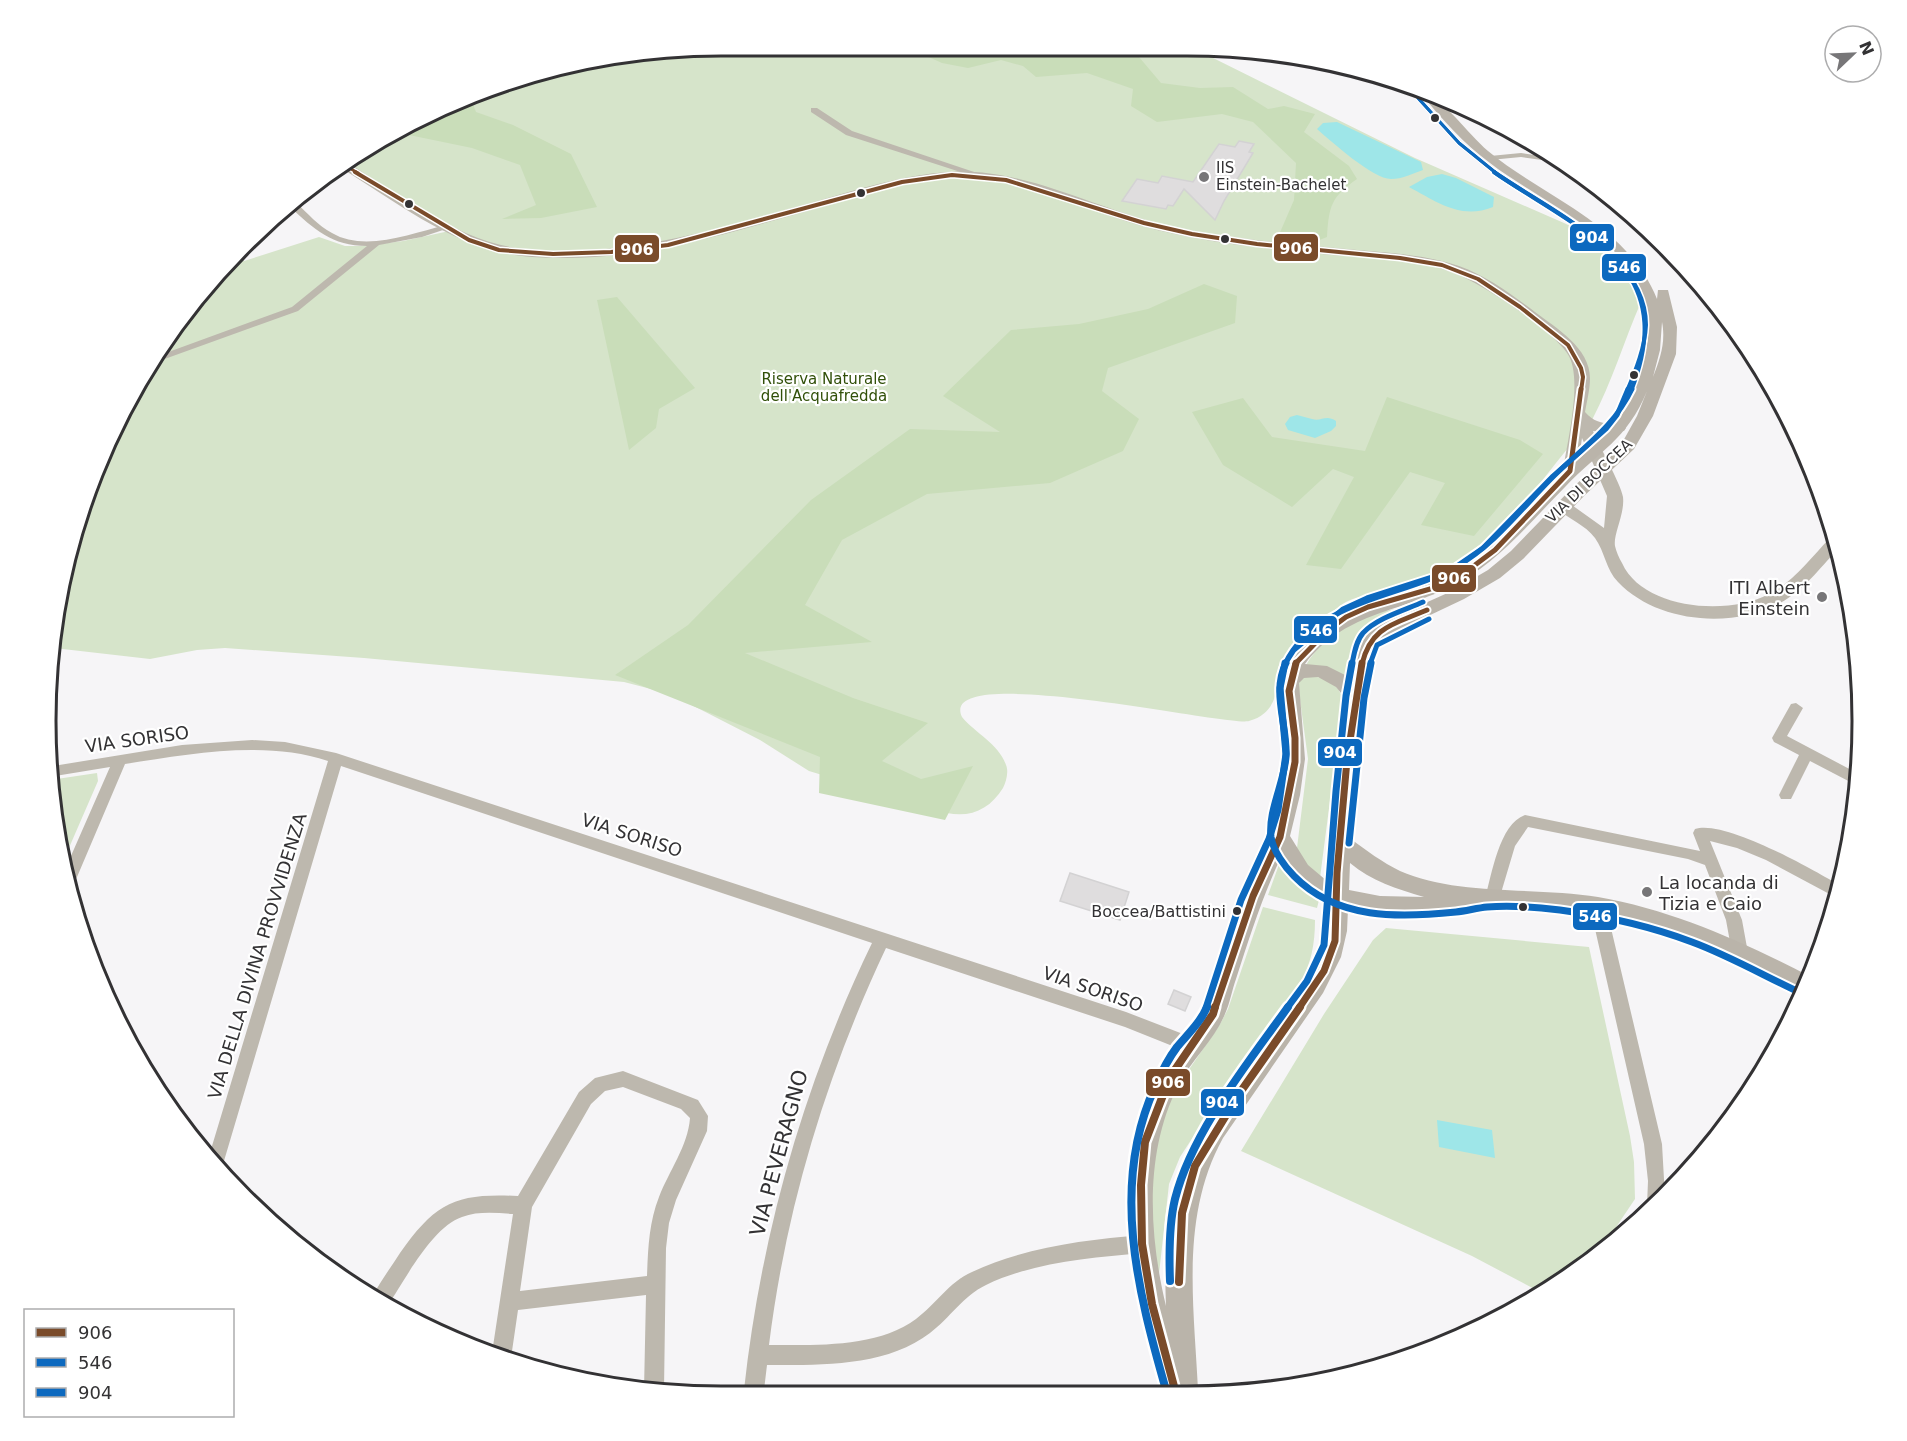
<svg xmlns="http://www.w3.org/2000/svg" width="1907" height="1441" font-family="'DejaVu Sans',sans-serif">
  <style>
    .green { fill: #d6e4ca }
    .forest { fill: #c9ddb9 }
    .water { fill: #9ee6e8 }
    .building { fill: #dfddde; stroke: #d3d2d3; stroke-width: 1.5 }
    .lines { fill: none; stroke-linecap: round; stroke-linejoin: round }
    .minor { fill: #bdb8ae; fill-rule: evenodd }
    .tertiary { fill: #bdb8ae; fill-rule: evenodd }
    .secondary { fill: #bab4aa; fill-rule: evenodd }
    .bus-1-far4-casing { stroke: #fff; stroke-width: 5 }
    .bus-1-far3-casing { stroke: #fff; stroke-width: 7 }
    .bus-1-far2-casing { stroke: #fff; stroke-width: 9 }
    .bus-1-far1-casing { stroke: #fff; stroke-width: 11 }
    .bus-1-casing { stroke: #fff; stroke-width: 13 }
    .bus-2-far3-casing { stroke: #fff; stroke-width: 5 }
    .bus-2-far2-casing { stroke: #fff; stroke-width: 7 }
    .bus-2-far1-casing { stroke: #fff; stroke-width: 9 }
    .bus-2-casing { stroke: #fff; stroke-width: 11 }
    .bus-3-far4-casing { stroke: #fff; stroke-width: 5 }
    .bus-3-far3-casing { stroke: #fff; stroke-width: 7 }
    .bus-3-far2-casing { stroke: #fff; stroke-width: 9 }
    .bus-3-far1-casing { stroke: #fff; stroke-width: 11 }
    .bus-3-casing { stroke: #fff; stroke-width: 13 }
    .bus-1-far4 { stroke: #7a4b2a; stroke-width: 3 }
    .bus-1-far3 { stroke: #7a4b2a; stroke-width: 4 }
    .bus-1-far2 { stroke: #7a4b2a; stroke-width: 5 }
    .bus-1-far1 { stroke: #7a4b2a; stroke-width: 7 }
    .bus-1 { stroke: #7a4b2a; stroke-width: 8 }
    .bus-2-far3 { stroke: #0c69bf; stroke-width: 3 }
    .bus-2-far2 { stroke: #0c69bf; stroke-width: 4 }
    .bus-2-far1 { stroke: #0c69bf; stroke-width: 5 }
    .bus-2 { stroke: #0c69bf; stroke-width: 7 }
    .bus-3-far4 { stroke: #0c69bf; stroke-width: 3 }
    .bus-3-far3 { stroke: #0c69bf; stroke-width: 4 }
    .bus-3-far2 { stroke: #0c69bf; stroke-width: 5 }
    .bus-3-far1 { stroke: #0c69bf; stroke-width: 7 }
    .bus-3 { stroke: #0c69bf; stroke-width: 8 }
    .bus-dot { fill: #333234; stroke: #fff; stroke-width: 2 }
    .poi-dot { fill: #777678; stroke: #fff; stroke-width: 2 }
    .labels { text-anchor: middle; dominant-baseline: central; stroke-width: 4.5; stroke-linejoin: round; paint-order: stroke }
    .far-poi-label { font-size: 15px; fill: #333234; stroke: #fff; text-anchor: start }
    .far-park-label { font-size: 15px; fill: #315009; stroke: #fff }
    .far-street-label { font-size: 15px; fill: #333234; stroke: #fff }
    .bus-label { font-size: 16px; fill: #333234; stroke: #fff; text-anchor: end }
    .poi-label { font-size: 18px; fill: #333234; stroke: #fff; text-anchor: end }
    .street-label { font-size: 18px; fill: #333234; stroke: #fff }
    .near-street-label { font-size: 21px; fill: #333234; stroke: #fff }
    .rim { fill: none; stroke: #333234; stroke-width: 3 }
    .line-badge { stroke: #fff; stroke-width: 2 }
    .badge-label { font-size: 16px; text-anchor: middle; font-weight: bold; fill: #fff }
  </style>
  <rect width="100%" height="100%" fill="#f6f5f7"/>
  <path class="green" d="M721,45L1189,46L1415,158L1564,223L1603,242L1627,265L1639,287L1641,302C1624,341 1612,382 1592,420C1586,430 1575,438 1568,448C1535,489 1497,542 1450,568C1430,578 1408,585 1386,591C1371,595 1351,596 1339,607C1336,611 1334,615 1331,618C1316,631 1299,642 1288,659C1273,682 1283,711 1249,721C1229,727 935,660 962,717C975,733 999,744 1006,765C1009,772 1006,782 1003,788C990,809 971,818 947,813L809,771L760,740L682,700L655,690L624,682L364,658L225,648L197,650L150,659L54,648L58,588L115,421L159,345L235,252L244,261L319,237L345,246H364L403,241L454,230L347,163L382,136L545,68Z
    M1408,607C1370,627 1351,633 1346,680L1329,668L1306,665C1327,630 1369,611 1408,607Z
    M1303,675C1322,677 1337,679 1343,700L1320,878L1311,875L1297,848L1308,759L1298,685Z
    M97,773L98,781L65,857L50,780Z
    M1281,859L1300,886L1320,896L1317,908L1268,895Z
    M1263,907L1315,920C1315,945 1311,963 1300,985L1223,1091L1180,1157L1169,1184L1158,1283L1151,1234L1152,1155L1172,1094L1219,1026L1228,1009Z
    M1386,928L1589,947L1630,1136L1634,1162L1635,1199L1600,1251L1562,1282L1542,1293L1472,1256L1241,1151L1324,1014L1373,940Z"/>
  <path class="forest" d="M882,45L1074,46L1139,57L1161,83L1200,88L1233,87L1268,109L1284,106L1315,114L1304,132L1349,166L1357,179C1331,197 1329,206 1327,237L1304,246L1278,237L1294,200L1296,163L1253,122L1222,114L1157,122L1131,106L1133,89L1087,73L1036,77L1023,66L1001,60L968,68L942,63L913,50Z
    M471,99L476,112L513,125L571,154L597,207L541,218L502,219L536,205L520,165L472,148L409,135L420,120Z
    M1204,284L1237,296L1235,323L1108,368L1102,391L1139,419L1123,451L1050,483L927,494L842,540L805,605L872,642L745,653L853,698L928,723L882,761L921,779L973,766L945,820L819,793L820,757L615,675L688,625L811,500L910,429L1000,432L943,396L1011,330L1079,324L1148,309Z
    M617,297L695,388L659,409L656,428L629,450L597,300Z
    M1387,397L1520,440L1543,454L1474,536L1421,525L1445,483L1410,472L1341,569L1306,565L1354,477L1333,469L1292,507L1223,465L1192,412L1243,398L1272,437L1365,451Z"/>
  <path class="water" d="M1337,122L1421,162L1423,170C1412,174 1402,179 1391,179C1373,179 1332,142 1317,129L1323,123Z
    M1442,174L1456,178L1494,197L1493,207C1461,220 1437,202 1409,187L1427,177Z
    M1297,415C1302,416 1307,418 1312,419C1321,422 1326,414 1336,421V426L1331,431L1315,438L1288,430L1285,424L1290,417Z
    M1437,1120L1492,1130L1495,1158L1439,1147Z"/>
  <path class="building" d="M1239,141L1254,144L1249,152L1253,153L1224,201L1215,220L1184,189L1173,206L1168,205L1166,209L1122,201L1137,179L1158,183L1162,176L1193,182L1219,144L1235,147Z
    M1070,873L1129,892L1120,920L1060,901Z
    M1174,990L1191,997L1185,1011L1168,1004Z"/>
  <g class="lines">
    <path class="minor" d="M1440,99L1450,101L1443,103L1439,101Z
      M811,108H817L852,131L986,176L979,178L846,135L811,112Z
      M1521,153L1555,158L1563,163L1521,157L1490,160L1486,158L1490,156Z
      M296,203C308,213 318,226 332,233C364,252 411,234 445,225L449,228L422,237L379,245L298,311L148,365L152,358L292,307L367,246C332,246 314,229 290,207Z
      M1796,703L1803,708L1787,736L1857,773L1856,785L1810,761L1791,799H1781L1779,795L1799,755L1774,742L1772,738L1791,704Z
      M252,740L285,742L336,753L1126,1012L1196,1039L1198,1045L1196,1051L1190,1053L1125,1027L886,948C827,1073 786,1207 769,1345C816,1345 877,1348 916,1319C936,1304 949,1282 972,1272C1026,1247 1084,1240 1142,1235L1149,1237L1151,1244L1149,1251L1142,1253C1090,1258 1034,1262 986,1285C963,1296 950,1318 930,1333C886,1367 820,1365 767,1365L764,1390H744C761,1234 804,1084 872,943L341,766L221,1171L209,1156L328,761C264,740 190,754 125,764L77,877L74,882L70,883L67,865L110,767L49,777L47,767L182,745Z
      M1525,815L1700,851L1693,833L1695,829C1724,819 1812,869 1839,885L1835,897L1766,860L1737,848L1710,841L1742,920L1748,953L1746,958L1740,960L1734,958L1732,953L1726,920L1705,865L1688,859L1528,827L1515,846L1498,903L1493,905L1488,903L1485,898C1492,875 1499,824 1525,815Z
      M1598,900L1603,902L1606,907L1662,1144L1665,1197L1649,1210L1647,1205L1648,1181L1644,1144L1590,907L1593,902Z
      M623,1071L698,1100L708,1116L707,1131L676,1200L669,1223L666,1248L664,1390H644L646,1295L518,1310L511,1358L492,1353L513,1214C496,1213 478,1211 462,1217C432,1227 405,1280 388,1305L372,1297C380,1282 391,1267 400,1253C436,1202 456,1193 518,1196L579,1092L595,1078ZM623,1087L681,1109L690,1118C688,1146 669,1171 659,1197C649,1222 648,1249 647,1276L520,1291L532,1207L591,1104L605,1091Z"/>
    <path class="tertiary" d="M348,163C405,198 463,245 531,250C634,257 723,227 821,200C862,188 904,175 948,172C1027,167 1098,211 1173,227C1234,240 1296,244 1357,250C1391,253 1426,255 1459,266C1487,276 1511,294 1535,312C1556,328 1590,348 1590,378C1590,389 1587,401 1585,412C1602,431 1616,418 1626,428L1624,431L1607,433L1593,431C1599,446 1621,484 1623,497C1625,514 1613,534 1615,546C1616,551 1619,558 1622,563C1643,610 1729,616 1769,594C1793,582 1811,558 1829,539L1834,538L1837,550C1820,568 1803,591 1780,603C1732,629 1657,623 1618,582C1606,570 1605,552 1595,538C1585,524 1566,519 1556,506L1559,503H1569L1604,528L1607,496L1582,438L1577,471L1570,476L1563,471C1567,442 1584,376 1567,353C1550,328 1480,282 1451,272C1414,258 1371,258 1332,255C1268,249 1204,243 1142,226C1078,208 1017,175 949,178C904,181 861,196 818,208C721,235 633,264 532,257C459,252 401,205 341,168Z"/>
    <path class="secondary" d="M1421,90C1445,100 1467,133 1488,151C1546,199 1627,224 1657,299L1658,290H1668L1677,327L1676,354L1653,416L1634,449L1584,496L1523,559L1500,578L1464,599L1386,636L1375,649L1369,660L1351,839C1367,851 1382,862 1400,871C1456,896 1537,887 1598,897C1673,910 1744,942 1811,977L1802,995C1760,977 1721,953 1677,938C1607,914 1546,912 1473,905L1472,909C1435,922 1385,919 1348,909L1347,931L1341,957L1323,993L1223,1138C1180,1216 1194,1304 1198,1390H1161C1138,1309 1116,1226 1133,1142C1140,1111 1153,1078 1170,1052C1181,1037 1197,1024 1204,1007C1208,1000 1209,991 1211,984C1220,955 1230,927 1240,899C1251,871 1267,846 1275,817C1280,796 1285,774 1285,752C1286,718 1269,680 1294,650C1338,600 1399,602 1452,571C1491,550 1518,515 1548,484C1567,465 1591,450 1609,430C1634,403 1654,346 1647,309C1633,238 1542,203 1490,163C1464,144 1442,119 1421,94ZM1662,322C1666,342 1660,359 1653,377L1660,350ZM1647,391L1637,416L1622,443L1572,488L1511,551L1488,570L1452,591L1374,626L1358,645L1351,660L1349,677L1327,666L1305,664C1344,613 1396,613 1448,588C1497,565 1528,524 1565,487C1599,451 1627,440 1647,391ZM1318,677L1336,687L1346,699L1329,842L1327,881L1308,865L1290,836L1300,795L1305,759L1299,683L1304,678ZM1280,859C1291,880 1305,891 1326,901C1325,932 1321,951 1307,979L1205,1120C1170,1181 1163,1236 1166,1306C1149,1235 1144,1153 1178,1086C1191,1060 1214,1041 1225,1014C1230,1003 1232,990 1236,979C1249,938 1262,898 1280,859ZM1350,863C1371,881 1397,889 1424,897L1380,896L1349,890Z"/>
    <defs>
      <path id="bus-1-far4" d="M344,165L358,173"/>
      <path id="bus-1-far3" d="M355,172L469,240L499,250L553,254L611,252L668,245L902,182L952,175L1006,180L1144,223L1192,234L1257,244L1400,258L1442,265L1478,279L1520,307L1568,345L1581,368L1583,377L1581,391"/>
      <path id="bus-1-far2" d="M1295,664L1327,631L1346,617L1368,607L1437,587L1463,574L1495,550L1570,471L1581,389
        M1362,664C1371,626 1395,624 1427,610"/>
      <path id="bus-1-far1" d="M1215,1008L1253,896L1280,837L1295,762V738L1289,691L1296,663
        M1299,1008L1324,971L1335,941L1337,873L1347,760L1362,663"/>
      <path id="bus-1" d="M1179,1282L1182,1213L1195,1166L1239,1094L1300,1007
        M1175,1390L1152,1304L1142,1244L1141,1185L1145,1142L1170,1077L1213,1014L1215,1007"/>
      <path id="bus-2-far3" d="M1418,98L1459,143L1496,173"/>
      <path id="bus-2-far2" d="M1494,172C1545,208 1646,252 1646,325C1645,347 1636,370 1627,391"/>
      <path id="bus-2-far1" d="M1285,664L1294,650L1343,609L1367,598L1448,572L1483,548L1553,476L1606,429L1617,415L1628,389
        M1370,664L1377,645L1429,619"/>
      <path id="bus-2" d="M1286,663C1271,692 1288,726 1286,757C1284,783 1268,811 1271,837C1273,851 1285,867 1294,876C1337,920 1399,918 1456,912C1466,911 1477,908 1487,907C1511,905 1536,907 1560,910C1604,916 1650,926 1692,942C1730,956 1766,977 1803,994
        M1349,843L1364,698L1371,663"/>
      <path id="bus-3-far4" d="M1418,98L1459,143L1496,173"/>
      <path id="bus-3-far3" d="M1494,172C1579,231 1682,264 1631,391"/>
      <path id="bus-3-far2" d="M1285,664C1315,600 1401,598 1456,567C1495,545 1522,508 1553,477C1582,448 1614,427 1632,389
        M1352,664C1354,654 1356,641 1363,633C1377,618 1405,610 1423,602"/>
      <path id="bus-3-far1" d="M1206,1008L1241,900L1269,839L1278,810L1286,754L1280,688L1285,663
        M1287,1008L1307,981L1324,945L1336,791L1346,696L1352,663"/>
      <path id="bus-3" d="M1170,1281C1169,1255 1169,1224 1175,1199C1192,1132 1248,1063 1288,1007
        M1166,1390C1138,1292 1110,1185 1155,1087C1161,1073 1168,1059 1177,1047C1188,1034 1200,1023 1207,1007"/>
    </defs>
    <use href="#bus-1-far4" class="bus-1-far4-casing"/>
    <use href="#bus-1-far3" class="bus-1-far3-casing"/>
    <use href="#bus-1-far2" class="bus-1-far2-casing"/>
    <use href="#bus-1-far1" class="bus-1-far1-casing"/>
    <use href="#bus-1" class="bus-1-casing"/>
    <use href="#bus-2-far3" class="bus-2-far3-casing"/>
    <use href="#bus-2-far2" class="bus-2-far2-casing"/>
    <use href="#bus-2-far1" class="bus-2-far1-casing"/>
    <use href="#bus-2" class="bus-2-casing"/>
    <use href="#bus-3-far4" class="bus-3-far4-casing"/>
    <use href="#bus-3-far3" class="bus-3-far3-casing"/>
    <use href="#bus-3-far2" class="bus-3-far2-casing"/>
    <use href="#bus-3-far1" class="bus-3-far1-casing"/>
    <use href="#bus-3" class="bus-3-casing"/>
    <use href="#bus-1-far4" class="bus-1-far4"/>
    <use href="#bus-1-far3" class="bus-1-far3"/>
    <use href="#bus-1-far2" class="bus-1-far2"/>
    <use href="#bus-1-far1" class="bus-1-far1"/>
    <use href="#bus-1" class="bus-1"/>
    <use href="#bus-2-far3" class="bus-2-far3"/>
    <use href="#bus-2-far2" class="bus-2-far2"/>
    <use href="#bus-2-far1" class="bus-2-far1"/>
    <use href="#bus-2" class="bus-2"/>
    <use href="#bus-3-far4" class="bus-3-far4"/>
    <use href="#bus-3-far3" class="bus-3-far3"/>
    <use href="#bus-3-far2" class="bus-3-far2"/>
    <use href="#bus-3-far1" class="bus-3-far1"/>
    <use href="#bus-3" class="bus-3"/>
  </g>
  <g class="bus-dot">
    <circle cx="1435" cy="118" r="5"/>
    <circle cx="861" cy="193" r="5"/>
    <circle cx="409" cy="204" r="5"/>
    <circle cx="1225" cy="239" r="5"/>
    <circle cx="1634" cy="375" r="5"/>
    <circle cx="1523" cy="907" r="5"/>
    <circle cx="1237" cy="911" r="5"/>
  </g>
  <g class="poi-dot">
    <circle cx="1204" cy="177" r="6"/>
    <circle cx="1822" cy="597" r="6"/>
    <circle cx="1647" cy="892" r="6"/>
  </g>
  <g class="labels">
    <g class="far-poi-label">
      <text x="1216" y="168">IIS<tspan x="1216" dy="17">Einstein-Bachelet</tspan></text>
    </g>
    <g class="far-park-label">
      <text x="824" y="379">Riserva Naturale<tspan x="824" dy="17">dell'Acquafredda</tspan></text>
    </g>
    <g class="far-street-label">
      <text transform="translate(1589 481) rotate(-44)">VIA DI BOCCEA</text>
    </g>
    <g class="bus-label">
      <text x="1226" y="911">Boccea/Battistini</text>
    </g>
    <g class="poi-label">
      <text x="1810" y="587">ITI Albert<tspan x="1810" dy="21">Einstein</tspan></text>
      <text x="1659" y="882" text-anchor="start">La locanda di<tspan x="1659" dy="21">Tizia e Caio</tspan></text>
    </g>
    <g class="street-label">
      <text transform="translate(137 739) rotate(-8)">VIA SORISO</text>
      <text transform="translate(632 835) rotate(18)">VIA SORISO</text>
      <text transform="translate(257 956) rotate(-73)">VIA DELLA DIVINA PROVVIDENZA</text>
      <text transform="translate(1093 989) rotate(19)">VIA SORISO</text>
    </g>
    <g class="near-street-label">
      <text transform="translate(779 1153) rotate(-75)">VIA PEVERAGNO</text>
    </g>
  </g>
  <path d="M0 0H1907V1441H0ZM721 56H1187A665 665 0 0 1 1852 721V721A665 665 0 0 1 1187 1386H721A665 665 0 0 1 56 721V721A665 665 0 0 1 721 56Z" fill="#fff" fill-rule="evenodd"/>
  <path class="rim" d="M721 56H1187A665 665 0 0 1 1852 721V721A665 665 0 0 1 1187 1386H721A665 665 0 0 1 56 721V721A665 665 0 0 1 721 56Z"/>
  <g class="line-badge">
    <rect x="1569" y="223" width="46" height="29" rx="6" fill="#0c69bf"/>
    <rect x="1273" y="233" width="46" height="29" rx="6" fill="#7a4b2a"/>
    <rect x="614" y="234" width="46" height="29" rx="6" fill="#7a4b2a"/>
    <rect x="1601" y="253" width="46" height="29" rx="6" fill="#0c69bf"/>
    <rect x="1431" y="564" width="46" height="29" rx="6" fill="#7a4b2a"/>
    <rect x="1293" y="615" width="45" height="29" rx="6" fill="#0c69bf"/>
    <rect x="1317" y="738" width="46" height="29" rx="6" fill="#0c69bf"/>
    <rect x="1572" y="902" width="46" height="29" rx="6" fill="#0c69bf"/>
    <rect x="1145" y="1068" width="46" height="29" rx="6" fill="#7a4b2a"/>
    <rect x="1200" y="1088" width="45" height="29" rx="6" fill="#0c69bf"/>
  </g>
  <g class="badge-label">
    <text x="1592" y="243">904</text>
    <text x="1296" y="254">906</text>
    <text x="637" y="255">906</text>
    <text x="1624" y="273">546</text>
    <text x="1454" y="584">906</text>
    <text x="1316" y="636">546</text>
    <text x="1340" y="758">904</text>
    <text x="1595" y="922">546</text>
    <text x="1168" y="1088">906</text>
    <text x="1222" y="1108">904</text>
  </g>
  <rect x="24" y="1309" width="210" height="108" fill="#ffffff" stroke="#adadae" stroke-width="1.5"/>
  <rect x="36" y="1328" width="30" height="9" fill="#7a4b2a" stroke="#adadae" stroke-width="1.5"/>
  <text x="78" y="1339" font-size="18" fill="#333234">906</text>
  <rect x="36" y="1358" width="30" height="9" fill="#0c69bf" stroke="#adadae" stroke-width="1.5"/>
  <text x="78" y="1369" font-size="18" fill="#333234">546</text>
  <rect x="36" y="1388" width="30" height="9" fill="#0c69bf" stroke="#adadae" stroke-width="1.5"/>
  <text x="78" y="1399" font-size="18" fill="#333234">904</text>
  <g transform="translate(1853 54) rotate(67)"><circle r="28" fill="#ffffff" stroke="#adadae" stroke-width="1.5"/>
  <path d="M0-4.5L10 22L0 15L-10 22Z" fill="#777678"/>
  <text y="-9" font-size="16" font-weight="bold" text-anchor="middle" fill="#333234">N</text>
  </g>
</svg>
